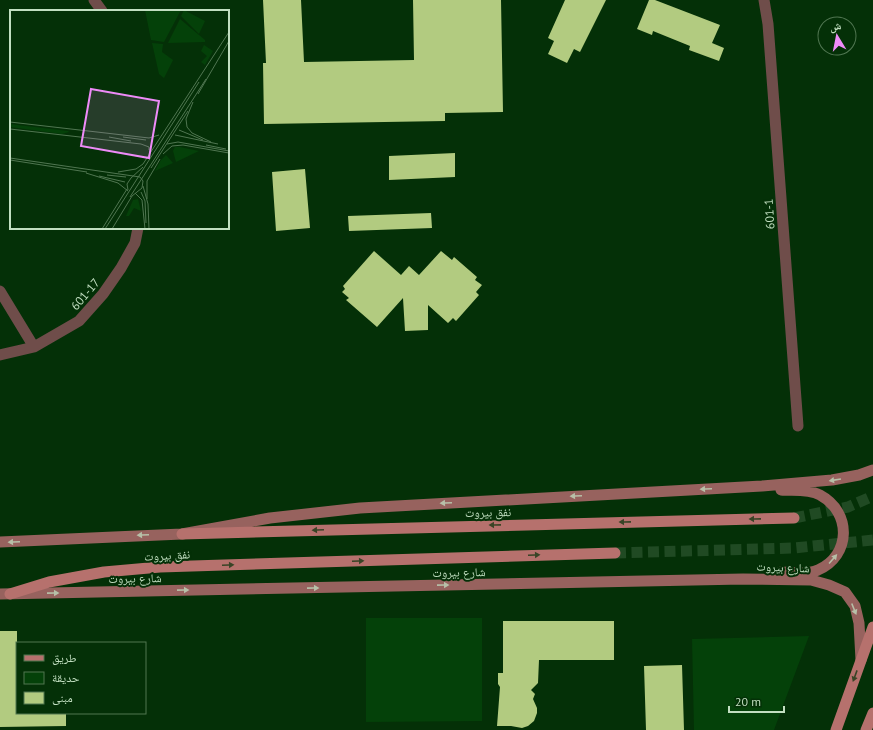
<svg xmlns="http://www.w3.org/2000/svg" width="873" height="730" font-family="'PT Sans','Noto Naskh Arabic',sans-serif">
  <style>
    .green { fill: #044109 }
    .building { fill: #b2cb80 }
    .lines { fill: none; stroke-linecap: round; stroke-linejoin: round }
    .primary-tunnel { stroke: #204a23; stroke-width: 11; stroke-dasharray: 11 5.5; stroke-linecap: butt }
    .minor { stroke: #6f4d4a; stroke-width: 11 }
    .secondary { stroke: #97625e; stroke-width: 11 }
    .primary { stroke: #b6716d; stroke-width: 11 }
    .oneway { fill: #b7c0a8 }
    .oneway2 { fill: #394426 }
    .labels { text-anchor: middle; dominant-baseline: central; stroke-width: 4; stroke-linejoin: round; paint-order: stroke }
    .street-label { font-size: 12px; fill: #c2dfc1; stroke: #043007 }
    .inset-road { fill: none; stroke: #507651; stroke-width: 1 }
    .view { fill: #ee8bf8; fill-opacity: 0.15; stroke: #ee8bf8; stroke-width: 2 }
    .inset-edge { fill: none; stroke: #c2dfc1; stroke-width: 2 }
  </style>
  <rect width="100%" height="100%" fill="#043007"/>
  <path class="green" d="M366,618H482V721L366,722Z
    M809,636L774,730H694L692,639Z"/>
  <path class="building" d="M263,0H301L304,62L414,60L413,0H501L503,112L445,113V121L264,124L263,63H266Z
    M565,0H606L580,52L574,49L567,63L548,54L554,41L548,38Z
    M649,0H655L720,25L712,43L724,48L719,61L689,50L690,46L653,31L652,35L637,29Z
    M455,153V177L389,180V156Z
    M305,169L310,228L276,231L272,172Z
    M431,213L432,228L349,231L348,216Z
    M374,251L401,275L409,266L419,275L441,251L452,260L454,257L477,277L475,280L482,285L476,292L479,295L456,321L453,318L448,323L428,305V330L405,331L403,298L377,327L346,300L349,298L342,292L345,289L343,286Z
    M503,621H614V660H539L538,683L531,690L535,694L533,699L537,708V713L534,721L528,726L522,728L511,726H497L500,687L498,684V673H503Z
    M0,631H17V713H66V726L0,727Z
    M682,665L684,730H646L644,666Z"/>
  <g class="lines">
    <path class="primary-tunnel" d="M794,518L848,507L873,496
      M615,553L794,548L873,540"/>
    <path class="minor" d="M94,0L102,11
      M764,0L768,24L798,426
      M0,291L34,347
      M0,355L34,347L79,321L103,294L121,268L135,243L138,228"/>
    <path class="secondary" d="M781,490C793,491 809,489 820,495C852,512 851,556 818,570C808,575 792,572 781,572
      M0,542L182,534L270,518L360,508L762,486L832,480L859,475L873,470
      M0,594L743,579L811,580L829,585L845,592L855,606L859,623L861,660"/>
    <path class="primary" d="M182,534L794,518
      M10,594L49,582L104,572L160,567L615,553
      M836,730L873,627
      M866,730L873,713"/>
  </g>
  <defs><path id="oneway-solid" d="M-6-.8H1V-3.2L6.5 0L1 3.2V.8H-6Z"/></defs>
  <g class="oneway">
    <use href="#oneway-solid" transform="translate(835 480) rotate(171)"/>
    <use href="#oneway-solid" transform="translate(706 489) rotate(177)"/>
    <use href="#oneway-solid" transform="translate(576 496) rotate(177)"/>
    <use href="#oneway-solid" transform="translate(446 503) rotate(177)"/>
    <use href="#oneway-solid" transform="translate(143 535) rotate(177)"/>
    <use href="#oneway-solid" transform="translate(14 542) rotate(177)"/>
    <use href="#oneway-solid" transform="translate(833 559) rotate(-49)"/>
    <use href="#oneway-solid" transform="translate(443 585) rotate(-1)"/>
    <use href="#oneway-solid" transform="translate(313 588) rotate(-1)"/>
    <use href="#oneway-solid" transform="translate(183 590) rotate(-1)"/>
    <use href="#oneway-solid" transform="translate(53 593) rotate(-1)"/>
    <use href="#oneway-solid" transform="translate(854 609) rotate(68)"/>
  </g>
  <g class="oneway2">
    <use href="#oneway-solid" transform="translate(755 519) rotate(179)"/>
    <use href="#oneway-solid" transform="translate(625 522) rotate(179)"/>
    <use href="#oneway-solid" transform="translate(495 525) rotate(179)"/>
    <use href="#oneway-solid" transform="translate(318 530) rotate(178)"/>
    <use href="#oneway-solid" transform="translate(534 555) rotate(-2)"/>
    <use href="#oneway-solid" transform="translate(358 561) rotate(-2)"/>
    <use href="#oneway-solid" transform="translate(228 565) rotate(-2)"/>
    <use href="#oneway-solid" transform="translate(855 676) rotate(110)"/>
  </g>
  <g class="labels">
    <g class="street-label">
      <text transform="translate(769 214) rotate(-94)">601-1</text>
      <text transform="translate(85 294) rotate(-50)">601-17</text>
      <text transform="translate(488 512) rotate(-1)">نفق بيروت</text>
      <text transform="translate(167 555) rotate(-3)">نفق بيروت</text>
      <text transform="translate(783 567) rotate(2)">شارع بيروت</text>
      <text transform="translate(459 572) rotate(-1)">شارع بيروت</text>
      <text transform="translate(135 578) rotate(-1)">شارع بيروت</text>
    </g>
  </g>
  <g transform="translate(10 10)">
    <rect width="219" height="219" fill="#043007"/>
    <path d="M135,0H171L154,32L141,30ZM174,0L195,11L189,24L171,6ZM170,9L195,30V32L158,33ZM142,33L153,34L152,42L163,50L154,68L149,64ZM194,35L203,41L195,55L191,52L197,46L191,41ZM0,114L58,121L59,122L52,124L0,117ZM165,137H170L189,141L166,152L163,141ZM156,145L163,153L145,161L151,150ZM128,189L131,201L124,198L119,206H116L123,190Z" fill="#044109"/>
    <path class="inset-road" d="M188,84L219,31M183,92L176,109L177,117L182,123L201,132M0,112L139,128L149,125M0,119L131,134L139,137V140M169,120L193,130M165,125L208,134M99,127L121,131M113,127L136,130M157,134L168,132L219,141M196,135L216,139M153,144L162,136L173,135L219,143M0,148L130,167L133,171L132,178L122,186L102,219M0,150L77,162M141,158L178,101M108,162L126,159L133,154L219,22M76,163L108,173L118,181M97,165L116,167M89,166L115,172M121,168L133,157M133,176L138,194L139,219M118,180L117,174L121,168M131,182L135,191L136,213M125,183L132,190L135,219M120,187L196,69M137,189V171L150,149M92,219L117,179M95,219L189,72"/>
    <path class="view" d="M81,79L149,91L139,148L71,136Z"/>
    <rect width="219" height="219" class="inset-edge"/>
  </g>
  <rect x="16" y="642" width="130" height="72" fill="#043007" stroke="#507651"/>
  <rect x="24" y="655" width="20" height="6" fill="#b6716d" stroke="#507651"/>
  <text x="52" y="662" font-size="12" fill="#c2dfc1">طريق</text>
  <rect x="24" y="672" width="20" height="12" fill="#044109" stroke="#507651"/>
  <text x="52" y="682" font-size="12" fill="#c2dfc1">حديقة</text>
  <rect x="24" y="692" width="20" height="12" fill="#b2cb80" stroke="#507651"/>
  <text x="52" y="702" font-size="12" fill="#c2dfc1">مبنى</text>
  <g transform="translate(837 36) rotate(350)"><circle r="19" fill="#043007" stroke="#507651"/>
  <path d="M0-3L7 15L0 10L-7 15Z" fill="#ee8bf8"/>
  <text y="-6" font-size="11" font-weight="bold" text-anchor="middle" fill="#c2dfc1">ش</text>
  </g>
  <path d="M729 706v6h55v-6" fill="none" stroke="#c2dfc1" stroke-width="2"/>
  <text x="735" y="706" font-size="12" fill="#c2dfc1" stroke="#043007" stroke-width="3" paint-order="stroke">20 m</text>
</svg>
